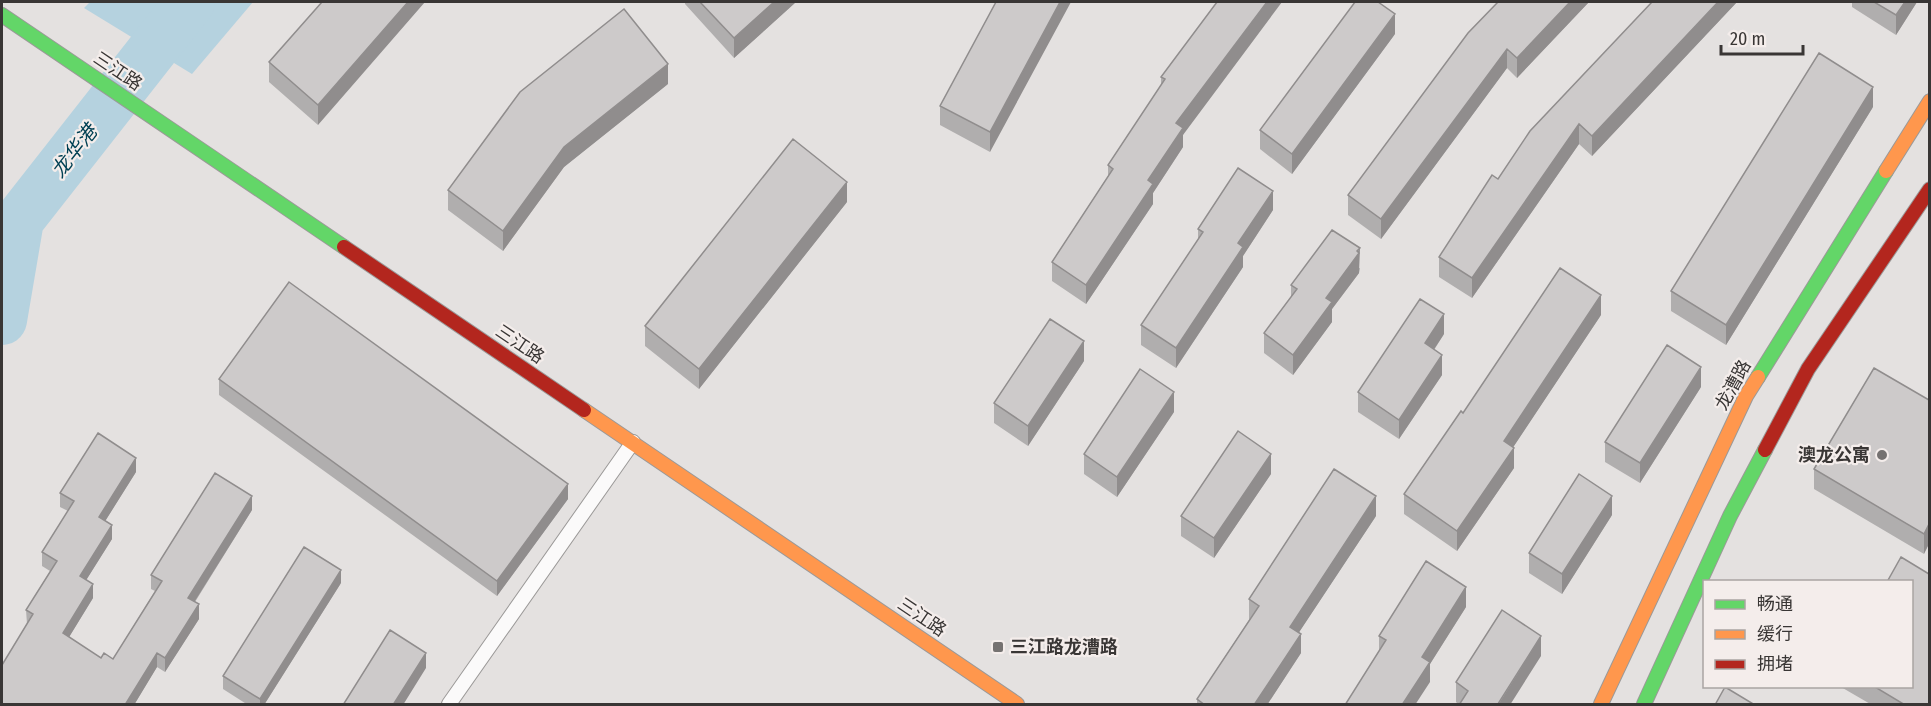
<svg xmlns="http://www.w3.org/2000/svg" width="1931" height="706" font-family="'Fira Sans Condensed','Noto Sans SC',sans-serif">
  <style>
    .water { fill: #b5d2df }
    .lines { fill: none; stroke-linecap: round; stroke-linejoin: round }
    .river { stroke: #b5d2df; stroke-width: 50 }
    .lane-casing { stroke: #9b9998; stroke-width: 16 }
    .fast-casing { stroke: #9b9998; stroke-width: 16 }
    .slow-casing { stroke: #9b9998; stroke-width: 16 }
    .jam-casing { stroke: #9b9998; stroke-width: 16 }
    .lane { stroke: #fbfafa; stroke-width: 14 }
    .fast { stroke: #63d668; stroke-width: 14 }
    .slow { stroke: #ff974d; stroke-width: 14 }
    .jam { stroke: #b3261e; stroke-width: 14 }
    .wall { fill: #b0aeae }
    .shaded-wall { fill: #908d8d }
    .building { fill: #cdcaca; stroke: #908d8d; stroke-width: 1.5 }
    .poi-dot { fill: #757271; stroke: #f4edeb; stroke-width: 2 }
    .labels { text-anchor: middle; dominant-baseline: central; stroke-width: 4.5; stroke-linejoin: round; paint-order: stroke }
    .street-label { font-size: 18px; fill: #393635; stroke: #f4edeb }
    .poi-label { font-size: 18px; font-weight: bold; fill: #393635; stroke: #f4edeb; text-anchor: end }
    .water-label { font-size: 20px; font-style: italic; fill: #004053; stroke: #f4edeb }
  </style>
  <rect width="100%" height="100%" fill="#e4e1e0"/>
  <path class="water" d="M90,2H253L192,74L84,8Z"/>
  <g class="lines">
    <path class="river" d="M2,320L19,220L190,2"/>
    <defs>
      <path id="lane" d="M449,704L633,442"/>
      <path id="fast" d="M2,15L344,247
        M1758,377L1886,171
        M1644,704L1730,516L1765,450"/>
      <path id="slow" d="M1886,171L1930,101
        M584,410L1017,704
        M1601,704L1746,396L1758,377"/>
      <path id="jam" d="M344,247L584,410
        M1765,450L1808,369L1930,189"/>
    </defs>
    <use href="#lane" class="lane-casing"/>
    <use href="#fast" class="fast-casing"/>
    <use href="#slow" class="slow-casing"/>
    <use href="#jam" class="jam-casing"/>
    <use href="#lane" class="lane"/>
    <use href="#fast" class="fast"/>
    <use href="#slow" class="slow"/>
    <use href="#jam" class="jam"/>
  </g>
  <path class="wall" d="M322,2L318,125L269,82V62Z
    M685,2H796L734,58L685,4Z
    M996,2L990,152L940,125V106Z
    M1217,2L1183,135V147L1153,193V204L1086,304L1052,281V262L1108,176V165L1161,85V77Z
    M1498,2H1589L1517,78L1507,68L1381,239L1348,215V195Z
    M1652,2H1737L1592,156L1579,144L1472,298L1439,277V257L1498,179Z
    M1852,2H1917L1896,35L1852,7Z
    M1395,34L1292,174L1260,149V130Z
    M668,84L564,167L503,251L448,210V190Z
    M1873,107L1726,345L1671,311V291Z
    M847,202L699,389L645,346V326Z
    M1273,210L1243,256V267L1176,368L1141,345V325L1198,240V229Z
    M1360,268L1359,273L1332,309V322L1293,375L1264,353V333L1291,297V285Z
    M1601,315L1513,447L1514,468L1457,551L1404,514V494L1463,413Z
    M1444,334L1434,350L1442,375L1399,439L1358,412V392Z
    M1084,361L1028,446L994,423V403Z
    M219,379L568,499L497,596L219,395Z
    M1701,387L1640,483L1605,462V442Z
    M1929,400L1924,554L1814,489V469Z
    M1174,412L1117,497L1084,474V454Z
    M136,472L105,521L112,539L86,580L93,598L69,637L101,658L113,659L155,591L151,589V575L252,510L195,602L199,619L165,672L157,667L134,705H2L27,624L26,610L50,571L42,566V552L68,511L60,507V493Z
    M1271,474L1214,558L1181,536V516Z
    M1612,515L1562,594L1529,573V553Z
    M1376,516L1299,632L1301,653L1267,705H1197V699L1249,620V599Z
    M341,583L264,705H248L223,689V676Z
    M1466,607L1430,664V682L1379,651V636Z
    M1541,656L1459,705L1456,702V682Z
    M1841,687H1911L1929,705H1872Z"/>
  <path class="shaded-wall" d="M408,2H425L318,125V105Z
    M774,2H796L734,58V38Z
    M1060,2H1071L990,152V132Z
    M1267,2H1282L1183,135V147L1153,193V204L1086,304V285L1148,180L1176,123Z
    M1570,2H1589L1517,78V58Z
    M1718,2H1737L1592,156V136Z
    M1905,2H1917L1896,35V15Z
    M1395,14V34L1292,174V154Z
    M1507,49V68L1381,239V219Z
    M668,64V84L564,167L503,251V231L564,147Z
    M1873,87V107L1726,345V325Z
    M1579,124V144L1472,298V278Z
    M847,182V202L699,389V369Z
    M1273,191V210L1243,256V267L1176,368V348L1238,243Z
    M1360,248L1359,273L1332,309V322L1293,375V355L1326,298Z
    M1601,295V315L1504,461V441Z
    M1444,314V334L1425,363V343Z
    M1084,341V361L1028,446V426Z
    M1442,355V375L1399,439V420Z
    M1701,367V387L1640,483V463Z
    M1174,392V412L1117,497V477Z
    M1514,448V468L1457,551V531Z
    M1271,454V474L1214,558V538Z
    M136,458V472L99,531V517Z
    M568,484V499L497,596V581Z
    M252,496V510L188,612V598Z
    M1376,496V516L1290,646V627Z
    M1612,496V515L1562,594V574Z
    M1929,524V544L1924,554V534Z
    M112,525V539L80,590V576Z
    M341,570V583L264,705H260V699Z
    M93,584V598L63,647V633Z
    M1466,587V607L1430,664V682L1415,705H1402L1422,657Z
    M199,604V619L165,672V658Z
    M1301,634V653L1267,705H1254Z
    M1541,636V656L1510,705H1498Z
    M157,653V667L134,705H125Z
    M426,653V668L403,705H393Z"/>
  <path class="building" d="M322,2H408L318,105L269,62Z
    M700,2H774L734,38Z
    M996,2H1060L990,132L940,106Z
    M1217,2H1267L1176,123L1183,128L1148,180L1153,184L1086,285L1052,262L1113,169L1108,165L1165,79L1161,77Z
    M1355,2H1378L1395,14L1292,154L1260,130Z
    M1498,2H1570L1517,58L1507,49L1381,219L1348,195L1468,33Z
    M1652,2H1718L1592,136L1579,124L1472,278L1439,257L1492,175L1498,179L1530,131Z
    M1874,2H1905L1896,15Z
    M624,9L668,64L564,147L503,231L448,190L520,92Z
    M1819,53L1873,87L1726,325L1671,291Z
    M793,139L847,182L699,369L645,326Z
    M1238,168L1273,191L1238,243L1243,247L1176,348L1141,325L1203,232L1198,229Z
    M1332,230L1360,248L1357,251L1359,253L1326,298L1332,302L1293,355L1264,333L1297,289L1291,285Z
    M1560,268L1601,295L1504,441L1514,448L1457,531L1404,494L1461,411L1463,413Z
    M289,282L568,484L497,581L219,379Z
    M1420,299L1444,314L1425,343L1442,355L1399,420L1358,392Z
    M1050,319L1084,341L1028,426L994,403Z
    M1667,345L1701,367L1640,463L1605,442Z
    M1874,368L1929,400V524L1924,534L1814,469Z
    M1140,369L1174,392L1117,477L1084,454Z
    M1238,431L1271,454L1214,538L1181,516Z
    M98,433L136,458L99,517L112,525L80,576L93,584L63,633L101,658L104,653L113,659L162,581L151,575L215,473L252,496L188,598L199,604L165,658L157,653L125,705H2V665L33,614L26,610L57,561L42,552L74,501L60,493Z
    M1334,469L1376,496L1290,627L1301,634L1254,705H1205L1197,699L1259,606L1249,599Z
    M1579,474L1612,496L1562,574L1529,553Z
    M304,547L341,570L260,699L223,676Z
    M1901,557L1929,574V705H1905L1875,687H1911V582H1887Z
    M1426,561L1466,587L1422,657L1430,662L1402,705H1345L1386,640L1379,636Z
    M1502,610L1541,636L1498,704L1499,705H1459L1468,691L1456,682Z
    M390,630L426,653L393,705H343Z
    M1725,687L1755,705H1715Z"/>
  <g class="poi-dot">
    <circle cx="1882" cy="455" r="6"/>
    <rect x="992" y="641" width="12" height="12" rx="3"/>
  </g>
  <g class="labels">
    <g class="street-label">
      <text transform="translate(118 71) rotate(34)">三江路</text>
      <text transform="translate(520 344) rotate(34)">三江路</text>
      <text transform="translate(1733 385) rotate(-61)">龙漕路</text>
      <text transform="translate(922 617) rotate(34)">三江路</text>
    </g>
    <g class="poi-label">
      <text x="1870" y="455">澳龙公寓</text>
      <text x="1010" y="647" text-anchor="start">三江路龙漕路</text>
    </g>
    <g class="water-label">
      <text transform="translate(74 151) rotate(-52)">龙华港</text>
    </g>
  </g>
  <rect width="1931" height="706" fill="none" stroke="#393635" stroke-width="6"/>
  <rect x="1703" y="580" width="210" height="108" fill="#f4edeb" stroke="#a9a4a2" stroke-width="1.5"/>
  <rect x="1715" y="600" width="30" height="9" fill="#63d668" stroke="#a9a4a2" stroke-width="1.5"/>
  <text x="1757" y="610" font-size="18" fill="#393635">畅通</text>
  <rect x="1715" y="630" width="30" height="9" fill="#ff974d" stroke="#a9a4a2" stroke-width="1.5"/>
  <text x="1757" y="640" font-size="18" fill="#393635">缓行</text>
  <rect x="1715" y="660" width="30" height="9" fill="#b3261e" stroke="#a9a4a2" stroke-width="1.5"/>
  <text x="1757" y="670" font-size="18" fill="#393635">拥堵</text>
  <path d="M1721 45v9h82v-9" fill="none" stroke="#393635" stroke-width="3"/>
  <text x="1730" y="45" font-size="18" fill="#393635" stroke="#f4edeb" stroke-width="4.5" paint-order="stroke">20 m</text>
</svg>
